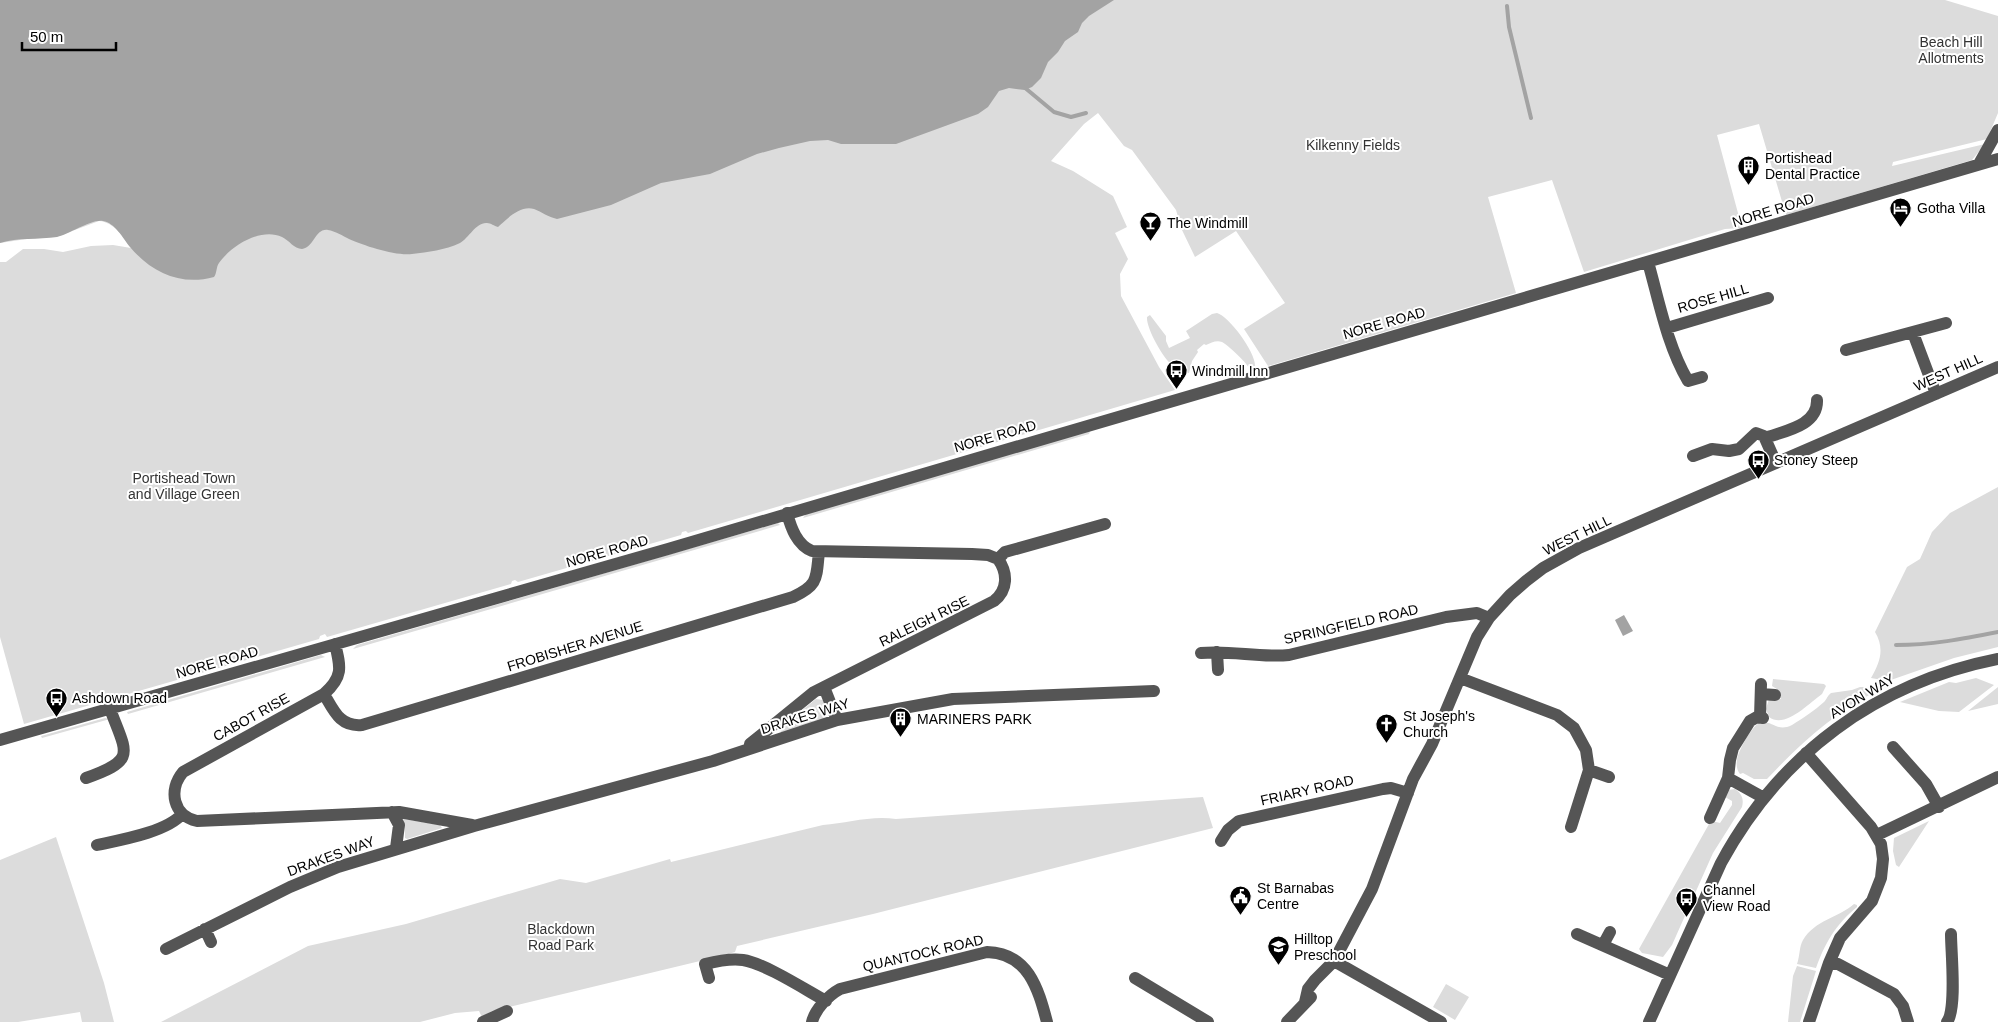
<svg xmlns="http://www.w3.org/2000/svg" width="1998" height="1022" font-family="Arial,sans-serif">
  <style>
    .green { fill: #dcdcdc }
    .water { fill: #a3a3a3 }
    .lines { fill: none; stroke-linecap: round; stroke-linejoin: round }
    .stream { stroke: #a3a3a3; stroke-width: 4 }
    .minor { stroke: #555; stroke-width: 12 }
    .labels { text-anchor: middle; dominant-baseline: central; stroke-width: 4; stroke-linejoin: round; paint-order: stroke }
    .park-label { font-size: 14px; fill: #333; stroke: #fff }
    .poi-label { font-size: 14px; fill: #000; stroke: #fff; text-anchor: start }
    .street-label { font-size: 14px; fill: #000; stroke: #fff }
  </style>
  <rect width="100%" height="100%" fill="#fff"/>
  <path class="green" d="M0,0H1945L1998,16V113L1987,139L1893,162L1892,166L1985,144L1972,160L1786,215L1759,124L1717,135L1742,228L1725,229L1584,272L1552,180L1488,197L1516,293L1268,366L1244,329L1285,303L1236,231L1195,257L1182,230L1176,210L1132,150L1124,146L1098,113L1084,124L1051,161L1073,171L1113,196L1127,227L1115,233L1128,259L1120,274L1121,296L1159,367L1175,390L688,533L686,531L682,532L681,535L518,582L515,580L512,581L511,584L327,637L325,634L320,636L319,639L24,724L0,637V262H6L23,249H44L63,252L91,246L113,245L131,248C123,237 114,222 99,221L56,237L33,238L0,243Z
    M1217,313C1229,316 1257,354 1255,367L1249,368C1246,362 1228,345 1222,342C1216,340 1211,343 1206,345L1204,344L1197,350L1198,352L1192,361L1189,373C1182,373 1177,370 1172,365C1163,358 1146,328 1147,317L1150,315L1166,336V341L1169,348L1190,338L1186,331L1212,314Z
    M1091,429L1089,434L803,518L806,514Z
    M1998,487V647L1954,658L1888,681L1871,678C1880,662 1885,649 1875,632L1907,567L1920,559L1932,532L1950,513Z
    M778,523L780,525L353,649L357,645Z
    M321,655L325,657L128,714L127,712Z
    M1976,678L1994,685L1959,712L1939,711L1900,702L1949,682L1956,683Z
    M1773,679L1824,684L1826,686L1822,694C1808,704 1785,729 1769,717L1766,709L1769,699H1781L1780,691L1772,686Z
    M1860,687H1869L1880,689C1834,713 1802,742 1767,779H1754L1743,773L1740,774C1737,770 1736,765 1737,760C1738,751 1753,723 1762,722C1774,722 1778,732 1792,725C1802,719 1815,710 1824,702C1827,699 1827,696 1831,693L1852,690Z
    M1998,687V704L1968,711Z
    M816,699L823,700L828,712L824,719L781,733L780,728Z
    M105,718L110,719L42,738L41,736Z
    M1728,790L1735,789C1742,794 1744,799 1742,807L1713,853L1672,945L1663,957L1642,953L1639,949L1709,824L1712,821L1720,823L1732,805V801L1725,797Z
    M1203,797L1213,828L873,914L737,946L735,952L725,955L492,1011L482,1017L479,1011L455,1013L420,1022H161L308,946L406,924L560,879L586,883L670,859L671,862L823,825C847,823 872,815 896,819Z
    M403,819L440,825L442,828L407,839L405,838V829Z
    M1929,821L1899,867L1896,865L1893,851L1894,838Z
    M56,837L104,983L114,1022H82L80,1012L18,1022H0V860Z
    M1854,904L1857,905V907C1836,924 1825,943 1816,968L1797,964C1800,956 1799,947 1803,940C1815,920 1838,918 1854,904Z
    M1797,966L1816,971L1800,1022H1788L1793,976Z
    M1446,984L1469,997L1455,1020L1433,1007Z"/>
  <path class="water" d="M0,0H1114L1089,16L1082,23L1078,32L1065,41L1058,52L1048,62L1041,78L1032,87L1025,90L1009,88L999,91L988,107L978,114L896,144H841L828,140L810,141L779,148L757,154L710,174L661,183L611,205L557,219C548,217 542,212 534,209C520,205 507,219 498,227C494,226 491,223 487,223C476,222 469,238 460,243C445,250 428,252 412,254C395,256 365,246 349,239C343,236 335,231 328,230C315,228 314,248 302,249C294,249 289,240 282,237C261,227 231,246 219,263C216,267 217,273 214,277C181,286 152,273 130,247C123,238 115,223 103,221C91,219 70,234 57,237C38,240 18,237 0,243Z
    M1624,615L1633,631L1623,636L1615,620Z"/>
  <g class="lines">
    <path class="stream" d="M1507,6L1509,27L1531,118
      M1024,87L1054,112L1071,117L1086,113
      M1896,645C1931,645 1963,639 1998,632"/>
    <path class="minor" d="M1979,164L1998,130
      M1648,262C1659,301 1667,345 1688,381L1702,377
      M1667,328L1768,298
      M1913,333L1936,394
      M1846,350L1946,323
      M1765,438C1784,431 1818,426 1817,400
      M1693,456L1712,449L1729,451L1739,449L1756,433L1764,436L1776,463
      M787,513C791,528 797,545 812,551L972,554L988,555L998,559L1005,552L1105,524
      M335,644C341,668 343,677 324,694L183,772C168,790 173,816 197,821L399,812L472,825
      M1217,652L1218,670
      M1201,653C1231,650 1259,658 1289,655L1446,617L1477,613L1489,618
      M1460,678L1557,715L1574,728L1586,750L1589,770L1571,827
      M824,687L837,720
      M324,694C334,711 340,727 362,725L793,597C819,585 816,578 819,552
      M1761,694L1775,695
      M1760,717L1761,684
      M0,740L668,549L1998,159
      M750,744L814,692L994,601C1008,590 1008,573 998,559
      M1893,747L1926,784L1939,807
      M1806,753L1871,827L1881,844L1883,859L1881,878L1872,901L1840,938L1829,963L1809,1022
      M1589,770L1609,777
      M86,778C137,760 127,754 110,709
      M1728,778L1764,798
      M392,812L399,825L396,848
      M1710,818L1728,778L1730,760L1733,748L1750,721L1757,717L1763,718
      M1877,835L1998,777
      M1221,841L1228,830L1239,821L1383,789L1391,788L1408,793
      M97,845C120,840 167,832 182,814
      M205,929L211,942
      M1577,934L1670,975
      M1603,945L1610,932
      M166,949L290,887L338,867L474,826L713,761L837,720L953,699L1154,691
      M1334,961L1441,1022
      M1829,963L1838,964L1894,994L1903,1006L1908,1022
      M709,978L705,964C717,961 730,958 743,960C764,963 806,990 826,1001
      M1135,978L1208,1022
      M1305,1002L1308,989L1315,980L1334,961L1372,889L1413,779L1432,744L1477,637L1489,618L1510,595L1526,581L1543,568L1579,548L1998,367
      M483,1022L507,1011
      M812,1022C815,1009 829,995 840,989L987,952C1028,953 1038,988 1047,1022
      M1287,1022L1311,997
      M1649,1022L1721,863C1780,754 1876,683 1998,659
      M1947,1022C1957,1009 1951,953 1951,934"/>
  </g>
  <defs>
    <symbol id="building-pin" viewBox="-11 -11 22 30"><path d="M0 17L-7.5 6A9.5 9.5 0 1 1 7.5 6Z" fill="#000" stroke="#fff"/><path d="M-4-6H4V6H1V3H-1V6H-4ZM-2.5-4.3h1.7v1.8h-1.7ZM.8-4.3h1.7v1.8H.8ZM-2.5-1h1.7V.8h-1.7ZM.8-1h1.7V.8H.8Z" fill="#fff"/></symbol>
    <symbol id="hotel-pin" viewBox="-11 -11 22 30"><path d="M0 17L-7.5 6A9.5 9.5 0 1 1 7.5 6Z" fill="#000" stroke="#fff"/><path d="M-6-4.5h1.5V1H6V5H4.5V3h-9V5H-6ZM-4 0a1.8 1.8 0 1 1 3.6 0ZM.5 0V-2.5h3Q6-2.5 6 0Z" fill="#fff"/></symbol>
    <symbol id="bar-pin" viewBox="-11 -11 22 30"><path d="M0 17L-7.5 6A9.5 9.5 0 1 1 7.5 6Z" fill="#000" stroke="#fff"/><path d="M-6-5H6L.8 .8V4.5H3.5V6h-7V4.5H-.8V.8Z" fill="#fff"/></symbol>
    <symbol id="bus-pin" viewBox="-11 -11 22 30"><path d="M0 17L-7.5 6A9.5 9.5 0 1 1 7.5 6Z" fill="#000" stroke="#fff"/><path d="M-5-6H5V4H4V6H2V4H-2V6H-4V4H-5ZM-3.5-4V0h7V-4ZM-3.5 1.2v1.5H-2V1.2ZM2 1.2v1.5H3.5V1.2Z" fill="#fff"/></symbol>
    <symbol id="church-pin" viewBox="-11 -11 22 30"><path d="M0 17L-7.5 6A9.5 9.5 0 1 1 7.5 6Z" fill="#000" stroke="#fff"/><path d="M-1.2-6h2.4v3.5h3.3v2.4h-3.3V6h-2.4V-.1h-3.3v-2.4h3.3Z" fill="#fff"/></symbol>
    <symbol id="civic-pin" viewBox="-11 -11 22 30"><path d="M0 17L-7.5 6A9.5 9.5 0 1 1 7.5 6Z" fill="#000" stroke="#fff"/><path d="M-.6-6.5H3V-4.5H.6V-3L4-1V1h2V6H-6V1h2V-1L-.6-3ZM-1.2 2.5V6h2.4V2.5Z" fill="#fff"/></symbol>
    <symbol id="school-pin" viewBox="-11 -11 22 30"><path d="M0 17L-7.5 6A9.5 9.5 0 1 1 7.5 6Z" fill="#000" stroke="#fff"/><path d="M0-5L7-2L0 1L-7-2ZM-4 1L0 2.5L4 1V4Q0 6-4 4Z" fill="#fff"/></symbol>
  </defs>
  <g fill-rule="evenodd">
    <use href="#building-pin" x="1736" y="154" width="25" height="34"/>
    <use href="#hotel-pin" x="1888" y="196" width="25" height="34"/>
    <use href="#bar-pin" x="1138" y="210" width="25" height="34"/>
    <use href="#bus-pin" x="1164" y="358" width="25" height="34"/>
    <use href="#bus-pin" x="1746" y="448" width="25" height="34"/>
    <use href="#bus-pin" x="44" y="686" width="25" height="34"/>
    <use href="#building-pin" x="888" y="706" width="25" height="34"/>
    <use href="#church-pin" x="1374" y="712" width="25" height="34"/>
    <use href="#civic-pin" x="1228" y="884" width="25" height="34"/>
    <use href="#bus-pin" x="1674" y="886" width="25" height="34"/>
    <use href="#school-pin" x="1266" y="934" width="25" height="34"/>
  </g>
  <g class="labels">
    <g class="park-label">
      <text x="1951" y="42">Beach Hill<tspan x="1951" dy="16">Allotments</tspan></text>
      <text x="1353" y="145">Kilkenny Fields</text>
      <text x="184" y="478">Portishead Town<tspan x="184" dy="16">and Village Green</tspan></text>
      <text x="561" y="929">Blackdown<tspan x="561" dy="16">Road Park</tspan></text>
    </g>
    <g class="poi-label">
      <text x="1765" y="158">Portishead<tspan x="1765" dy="16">Dental Practice</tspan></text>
      <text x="1917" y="208">Gotha Villa</text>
      <text x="1167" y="223">The Windmill</text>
      <text x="1192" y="371">Windmill Inn</text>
      <text x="1774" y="460">Stoney Steep</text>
      <text x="72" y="698">Ashdown Road</text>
      <text x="1403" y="716">St Joseph's<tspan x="1403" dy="16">Church</tspan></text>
      <text x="917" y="719">MARINERS PARK</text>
      <text x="1257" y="888">St Barnabas<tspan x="1257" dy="16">Centre</tspan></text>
      <text x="1703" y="890">Channel<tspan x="1703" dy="16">View Road</tspan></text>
      <text x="1294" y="939">Hilltop<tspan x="1294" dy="16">Preschool</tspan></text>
    </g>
    <g class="street-label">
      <text transform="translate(1773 210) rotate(-17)">NORE ROAD</text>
      <text transform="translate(1713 298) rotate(-16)">ROSE HILL</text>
      <text transform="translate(1384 323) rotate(-16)">NORE ROAD</text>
      <text transform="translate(1948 372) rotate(-24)">WEST HILL</text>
      <text transform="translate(995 436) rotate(-16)">NORE ROAD</text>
      <text transform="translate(1577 535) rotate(-26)">WEST HILL</text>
      <text transform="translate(607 551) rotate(-16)">NORE ROAD</text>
      <text transform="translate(924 621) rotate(-26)">RALEIGH RISE</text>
      <text transform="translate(1351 624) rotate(-13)">SPRINGFIELD ROAD</text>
      <text transform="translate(575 646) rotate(-17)">FROBISHER AVENUE</text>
      <text transform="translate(217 662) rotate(-16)">NORE ROAD</text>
      <text transform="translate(1862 696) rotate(-31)">AVON WAY</text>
      <text transform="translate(805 716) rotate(-17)">DRAKES WAY</text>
      <text transform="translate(251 717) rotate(-29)">CABOT RISE</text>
      <text transform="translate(1307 790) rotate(-13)">FRIARY ROAD</text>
      <text transform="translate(331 856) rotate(-20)">DRAKES WAY</text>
      <text transform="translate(923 953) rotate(-13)">QUANTOCK ROAD</text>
    </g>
  </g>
  <path d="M22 42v8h94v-8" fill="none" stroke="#000000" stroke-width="2.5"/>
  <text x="30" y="42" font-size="15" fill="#000000" stroke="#ffffff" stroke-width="4" paint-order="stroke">50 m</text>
</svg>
